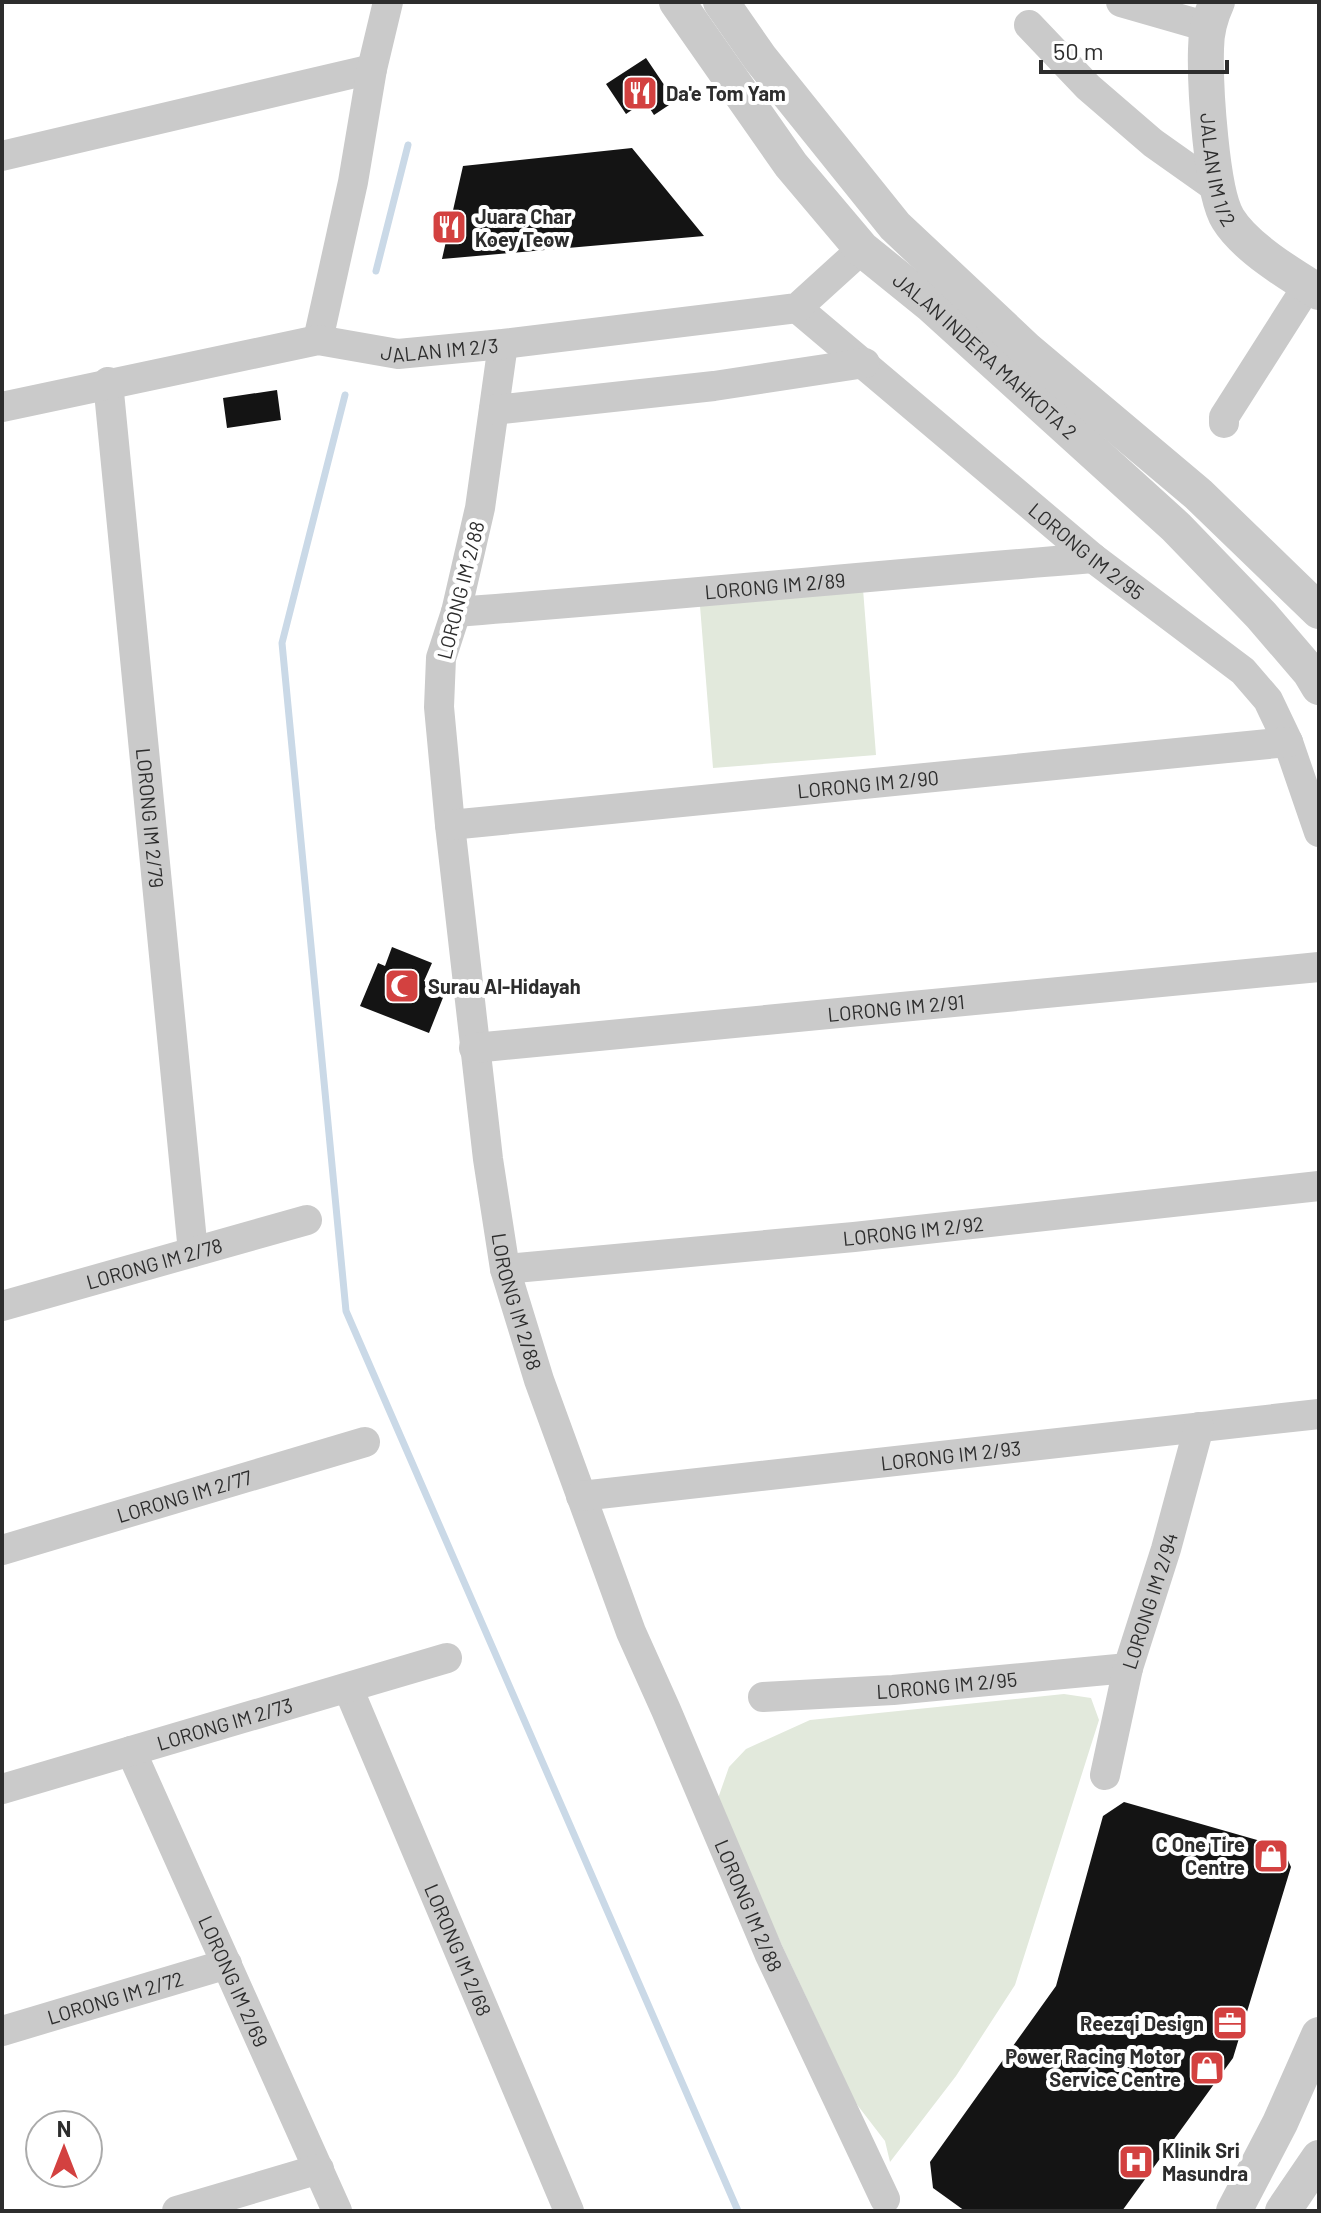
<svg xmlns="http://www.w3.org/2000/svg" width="1321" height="2213" font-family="Barlow,sans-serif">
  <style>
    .green { fill: #e2e9dc }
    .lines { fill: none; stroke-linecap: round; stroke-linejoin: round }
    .stream { stroke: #cad9e7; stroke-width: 7 }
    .building { fill: #141414 }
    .minor { stroke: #cacaca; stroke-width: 30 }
    .tertiary { stroke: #cacaca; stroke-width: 36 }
    .labels { text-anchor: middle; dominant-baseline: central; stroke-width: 8; stroke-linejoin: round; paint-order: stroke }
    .poi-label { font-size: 20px; font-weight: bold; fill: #2d2d2d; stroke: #fff; text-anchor: start }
    .street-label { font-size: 20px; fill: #2d2d2d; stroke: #fff }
  </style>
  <rect width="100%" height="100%" fill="#fff"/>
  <path class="green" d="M863,589L876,755L713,768L700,606Z
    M1064,1694L1091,1698L1099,1720L1015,1985L956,2076L890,2162L885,2141L855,2102L716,1804L729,1767L746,1749L810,1720Z"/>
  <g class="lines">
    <path class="stream" d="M376,271L408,145
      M345,395L282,643L346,1311L738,2211"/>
  </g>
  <path class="building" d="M646,58L675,101L654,115L645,101L626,114L606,84Z
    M632,148L704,236L442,259L463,166Z
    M277,390L281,420L227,428L223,398Z
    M392,947L432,963L424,981L446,990L429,1033L360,1006L378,963L385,966Z
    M1124,1802L1282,1847L1291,1867L1233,2058L1122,2211H965L933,2188L930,2162L1056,1986L1103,1816Z"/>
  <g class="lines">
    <g class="minor">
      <path d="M1121,2L1208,27"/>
      <path d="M1029,25L1088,87L1153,143L1218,189"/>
      <path d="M2,156L372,69"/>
      <path id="s1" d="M797,308L1093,558L1243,671L1268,700L1288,742L1319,832"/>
      <path d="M318,340L353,182L372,69L388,2"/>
      <path id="s2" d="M503,344L480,508L456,612L441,658L439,707L450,825L488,1159L505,1269L539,1380L631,1632L666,1710L769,1953L885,2199"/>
      <path id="s3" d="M108,382L193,1252"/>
      <path id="s4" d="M2,407L318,340L398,354L503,344L797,308L862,249"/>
      <path d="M494,410L714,386L865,363"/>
      <path d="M1224,423V417L1308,285"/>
      <path id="s5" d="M456,612C669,596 880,575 1093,558"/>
      <path id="s6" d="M450,825L1288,742"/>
      <path id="s7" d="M474,1048L1319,967"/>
      <path id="s8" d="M505,1269L854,1237L1319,1186"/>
      <path id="s9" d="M2,1306L307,1220"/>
      <path id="s10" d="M581,1496L1319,1414"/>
      <path id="s11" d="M2,1550L365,1442"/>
      <path id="s12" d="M348,1688L569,2211"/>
      <path id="s13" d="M763,1697L893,1690L1128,1668"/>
      <path id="s14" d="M131,1751L337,2211"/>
      <path id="s15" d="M1105,1775L1128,1668L1166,1549L1199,1427"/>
      <path id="s16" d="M2,1789L447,1658"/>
      <path id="s17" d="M2,2031L227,1964"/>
      <path d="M177,2211L319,2169"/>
    </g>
    <g class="tertiary">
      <path id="s18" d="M677,2L791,165L862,249L930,304L1176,527L1261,615L1310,672L1319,687"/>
      <path d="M721,2L760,58L895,226L1027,350L1198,494L1319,611"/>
      <path id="s19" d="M1217,2C1210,17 1206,33 1206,49C1205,85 1211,192 1228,219C1245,247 1291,275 1319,292"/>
      <path d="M1234,2211L1280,2123L1319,2035"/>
      <path d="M1283,2211L1319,2158"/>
    </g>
  </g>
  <defs>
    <symbol id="restaurant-square" viewBox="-11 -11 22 22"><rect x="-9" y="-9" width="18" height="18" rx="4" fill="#d34140" stroke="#fff"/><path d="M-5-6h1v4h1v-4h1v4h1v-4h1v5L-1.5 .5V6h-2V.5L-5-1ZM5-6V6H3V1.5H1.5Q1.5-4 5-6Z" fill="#fff"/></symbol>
    <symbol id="mosque-square" viewBox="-11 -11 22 22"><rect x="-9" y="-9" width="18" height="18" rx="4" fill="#d34140" stroke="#fff"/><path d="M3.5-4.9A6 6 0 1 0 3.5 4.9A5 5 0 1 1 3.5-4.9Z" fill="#fff"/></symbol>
    <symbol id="shop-square" viewBox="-11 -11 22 22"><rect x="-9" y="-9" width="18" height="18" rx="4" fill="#d34140" stroke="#fff"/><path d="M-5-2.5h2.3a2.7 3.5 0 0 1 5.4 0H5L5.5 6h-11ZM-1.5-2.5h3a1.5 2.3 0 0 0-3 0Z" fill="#fff"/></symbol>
    <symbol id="office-square" viewBox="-11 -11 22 22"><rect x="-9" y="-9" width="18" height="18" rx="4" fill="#d34140" stroke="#fff"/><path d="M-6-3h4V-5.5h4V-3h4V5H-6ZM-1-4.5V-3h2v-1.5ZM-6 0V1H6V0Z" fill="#fff"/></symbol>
    <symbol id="hospital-square" viewBox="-11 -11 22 22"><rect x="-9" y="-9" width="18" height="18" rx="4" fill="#d34140" stroke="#fff"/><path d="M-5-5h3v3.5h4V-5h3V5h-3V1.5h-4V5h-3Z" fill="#fff"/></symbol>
  </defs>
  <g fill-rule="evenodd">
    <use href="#restaurant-square" x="620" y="73" width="40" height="40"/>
    <use href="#restaurant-square" x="429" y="207" width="40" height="40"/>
    <use href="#mosque-square" x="382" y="966" width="40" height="40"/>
    <use href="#shop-square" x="1251" y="1836" width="40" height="40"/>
    <use href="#office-square" x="1210" y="2003" width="40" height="40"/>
    <use href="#shop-square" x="1187" y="2048" width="40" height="40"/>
    <use href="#hospital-square" x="1116" y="2142" width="40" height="40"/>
  </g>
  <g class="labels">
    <g class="poi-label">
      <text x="666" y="93">Da'e Tom Yam</text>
      <text x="475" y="216">Juara Char<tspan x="475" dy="23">Koey Teow</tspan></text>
      <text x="428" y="986">Surau Al-Hidayah</text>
      <text x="1245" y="1844" text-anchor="end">C One Tire<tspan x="1245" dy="23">Centre</tspan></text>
      <text x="1204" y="2023" text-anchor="end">Reezqi Design</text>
      <text x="1181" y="2056" text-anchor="end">Power Racing Motor<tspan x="1181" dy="23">Service Centre</tspan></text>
      <text x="1162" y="2150">Klinik Sri<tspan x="1162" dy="23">Masundra</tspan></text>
    </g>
    <g class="street-label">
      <text stroke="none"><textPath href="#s19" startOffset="170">JALAN IM 1/2</textPath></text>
      <text stroke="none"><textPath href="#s4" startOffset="446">JALAN IM 2/3</textPath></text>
      <text stroke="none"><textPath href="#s18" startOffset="472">JALAN INDERA MAHKOTA 2</textPath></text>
      <text stroke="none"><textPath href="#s1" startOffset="378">LORONG IM 2/95</textPath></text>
      <text stroke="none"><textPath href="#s5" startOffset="320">LORONG IM 2/89</textPath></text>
      <text transform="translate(460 590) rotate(-76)">LORONG IM 2/88</text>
      <text stroke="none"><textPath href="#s6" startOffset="420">LORONG IM 2/90</textPath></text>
      <text stroke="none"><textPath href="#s3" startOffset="438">LORONG IM 2/79</textPath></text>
      <text stroke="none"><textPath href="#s7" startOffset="424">LORONG IM 2/91</textPath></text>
      <text stroke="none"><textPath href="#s8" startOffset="410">LORONG IM 2/92</textPath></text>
      <text stroke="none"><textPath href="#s9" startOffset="158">LORONG IM 2/78</textPath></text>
      <text stroke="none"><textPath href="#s2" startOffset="970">LORONG IM 2/88</textPath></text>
      <text stroke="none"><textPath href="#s10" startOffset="372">LORONG IM 2/93</textPath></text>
      <text stroke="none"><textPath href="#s11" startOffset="190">LORONG IM 2/77</textPath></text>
      <text stroke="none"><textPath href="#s15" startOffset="180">LORONG IM 2/94</textPath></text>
      <text stroke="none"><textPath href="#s13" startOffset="184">LORONG IM 2/95</textPath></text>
      <text stroke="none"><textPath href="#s16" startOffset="232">LORONG IM 2/73</textPath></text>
      <text stroke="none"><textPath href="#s2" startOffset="1618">LORONG IM 2/88</textPath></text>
      <text stroke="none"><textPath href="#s12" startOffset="284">LORONG IM 2/68</textPath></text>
      <text stroke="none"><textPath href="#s14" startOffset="252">LORONG IM 2/69</textPath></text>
      <text stroke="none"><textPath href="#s17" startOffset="118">LORONG IM 2/72</textPath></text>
    </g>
  </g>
  <rect width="1321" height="2213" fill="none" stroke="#2d2d2d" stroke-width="8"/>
  <g transform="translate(64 2149)"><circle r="38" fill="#ffffff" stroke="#ababab" stroke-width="2"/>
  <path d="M0-6L14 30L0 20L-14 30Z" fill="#d34140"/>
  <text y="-12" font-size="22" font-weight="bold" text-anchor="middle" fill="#2d2d2d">N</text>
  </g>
  <path d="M1041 60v12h186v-12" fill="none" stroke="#2d2d2d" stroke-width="4"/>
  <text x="1053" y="60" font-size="24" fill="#2d2d2d" stroke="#ffffff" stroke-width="6" paint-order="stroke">50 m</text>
</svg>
